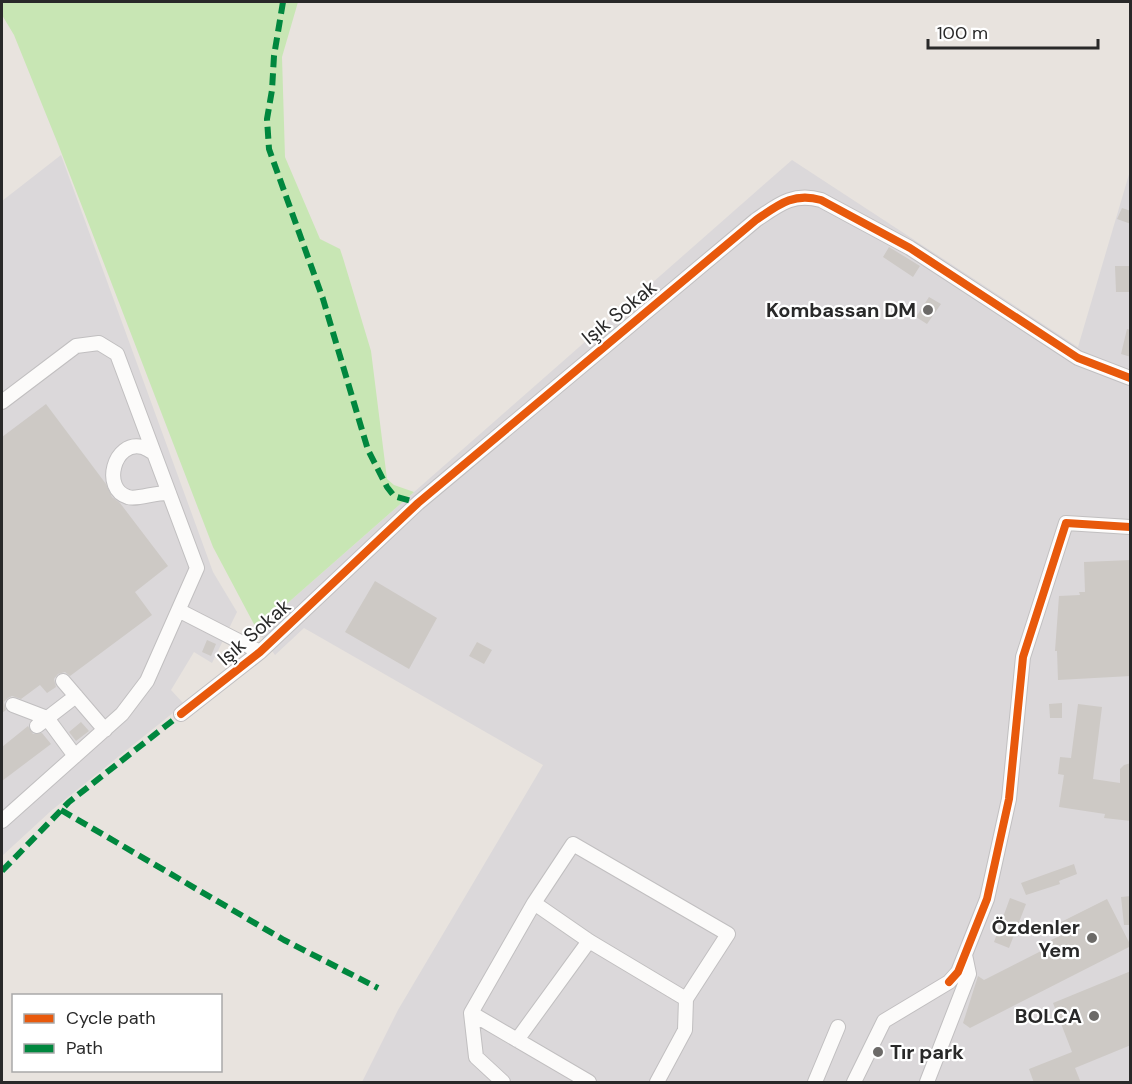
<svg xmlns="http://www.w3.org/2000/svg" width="1132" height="1084" font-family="'DM Sans',sans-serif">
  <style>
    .industrial { fill: #dbd8da }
    .green { fill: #c8e6b4 }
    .building { fill: #cdc9c5 }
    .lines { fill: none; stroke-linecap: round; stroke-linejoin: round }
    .minor-casing { stroke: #c1bfc0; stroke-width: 16 }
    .minor { stroke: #fcfbfa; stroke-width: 14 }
    .quiet { stroke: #00873e; stroke-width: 6; stroke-dasharray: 12 6; stroke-linecap: butt }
    .cycleway-casing { stroke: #fff; stroke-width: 11 }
    .cycleway { stroke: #e8590c; stroke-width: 8 }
    .poi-dot { fill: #6c6a68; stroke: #fff; stroke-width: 2 }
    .labels { text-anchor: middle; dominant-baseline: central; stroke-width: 4.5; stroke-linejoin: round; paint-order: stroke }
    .poi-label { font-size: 20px; font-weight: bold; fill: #292929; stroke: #fff; text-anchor: end }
    .street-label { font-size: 20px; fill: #292929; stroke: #fff }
  </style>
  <rect width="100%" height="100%" fill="#e8e3de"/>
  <path class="industrial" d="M61,155L213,572L237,612L212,663L194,652L171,690L184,704L52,810L2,856V201Z
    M792,160L1078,347L1130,171V1082H362L398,1010L543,765L304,628L275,655L257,630Z"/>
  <path class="green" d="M2,2H298L282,57L285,157L320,239L340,249L343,258L371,351L387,479L394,485L414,492L257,630L213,547L58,144L14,35L2,15Z"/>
  <path class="building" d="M1122,208L1131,211V224L1117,219Z
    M889,247L920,266L913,277L883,257Z
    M1115,266H1131V292H1116Z
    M929,297L941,304L927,324L916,317Z
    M1127,329L1131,330V357L1121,354Z
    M46,404L106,484L112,497L120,503L168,566L135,592L152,615L70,676L65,672L58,674L54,679L56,687L47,693L40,685L21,699L12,696L8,698L4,702L6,710L2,713V437Z
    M1131,560V676L1058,680L1057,651H1055L1059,596L1080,595L1079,592H1085L1084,562Z
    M375,581L437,618L409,669L345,632Z
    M207,640L216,644L211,656L202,652Z
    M477,642L492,650L484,664L469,656Z
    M1062,703V718H1050L1049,704Z
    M1078,704L1102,707L1093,779L1120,783V769L1124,765L1131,763V821L1104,818L1105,814L1059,807L1064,775L1058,774L1060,757L1071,758Z
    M81,722L89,731L76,741L69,732Z
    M28,726L33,734L42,733L51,744L2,781V747Z
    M1074,864L1077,874L1059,881L1060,884L1026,895L1021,883Z
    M1131,896V925H1124L1121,897Z
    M1010,898L1026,904L1009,948L994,942Z
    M1107,899L1131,946L970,1028L963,1023L978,976L984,980L1045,949L1053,944L1051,940L1062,935L1057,924Z
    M1131,971V1045L1075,1068L1081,1083H1034L1029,1069L1072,1052L1053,1003Z"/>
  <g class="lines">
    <defs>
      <path id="minor" d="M2,402L76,346L99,343L117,354L197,568L147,681L122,714L2,821
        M154,453C150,451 146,448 142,447C114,440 101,489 128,497C137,500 156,492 169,493
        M180,611L260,652
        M63,681L105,730
        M13,705L47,718L75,756
        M181,714L260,652L418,503L756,220C778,205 793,192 821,200L910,248L1078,358L1130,378
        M37,726L76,696
        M471,1013L589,1082
        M517,1040L589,941
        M503,1082L476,1057L471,1013L534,903L573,844L728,934L686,999L589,941L534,903
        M657,1082L685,1030L686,999
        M815,1082L838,1027
        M854,1082L884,1021L949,982L958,972L987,899L1009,799L1023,657L1066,523L1130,527
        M927,1082L969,974L965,955"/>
    </defs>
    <use href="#minor" class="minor-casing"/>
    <use href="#minor" class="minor"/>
    <path class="quiet" d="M283,2L274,56L272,90L267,119L269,149L323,299L368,450L387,487L394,496L418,503
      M61,810L284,940L378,988
      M2,871L69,802L181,714"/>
    <defs>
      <path id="cycleway" d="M181,714L260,652L418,503L756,220C778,205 793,192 821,200L910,248L1078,358L1130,378
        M949,982L958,972L987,899L1009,799L1023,657L1066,523L1130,527"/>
    </defs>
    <use href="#cycleway" class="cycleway-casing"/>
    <use href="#cycleway" class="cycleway"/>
  </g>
  <g class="poi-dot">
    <circle cx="928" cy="310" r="6"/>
    <circle cx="1092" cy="938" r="6"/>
    <circle cx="1094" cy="1016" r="6"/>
    <circle cx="878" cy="1052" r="6"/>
  </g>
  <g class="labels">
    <g class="poi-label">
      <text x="916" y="310">Kombassan DM</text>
      <text x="1080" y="927">Özdenler<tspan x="1080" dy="23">Yem</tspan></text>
      <text x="1082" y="1016">BOLCA</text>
      <text x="890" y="1052" text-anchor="start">Tır park</text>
    </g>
    <g class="street-label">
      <text transform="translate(619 312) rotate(-39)">Işık Sokak</text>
      <text transform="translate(254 632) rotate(-41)">Işık Sokak</text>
    </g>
  </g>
  <rect width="1132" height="1084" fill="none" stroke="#292929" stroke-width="6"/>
  <rect x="12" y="994" width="210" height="78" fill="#ffffff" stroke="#a9a9a9" stroke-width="1.5"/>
  <rect x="24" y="1014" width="30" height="9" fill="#e8590c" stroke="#a9a9a9" stroke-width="1.5"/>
  <text x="66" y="1024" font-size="18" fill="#292929">Cycle path</text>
  <rect x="24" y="1044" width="30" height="9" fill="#00873e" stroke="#a9a9a9" stroke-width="1.5"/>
  <text x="66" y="1054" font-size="18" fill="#292929">Path</text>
  <path d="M928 39v9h170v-9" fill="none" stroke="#292929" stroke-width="3"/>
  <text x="937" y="39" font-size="18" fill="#292929" stroke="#ffffff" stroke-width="4.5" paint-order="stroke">100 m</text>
</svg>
